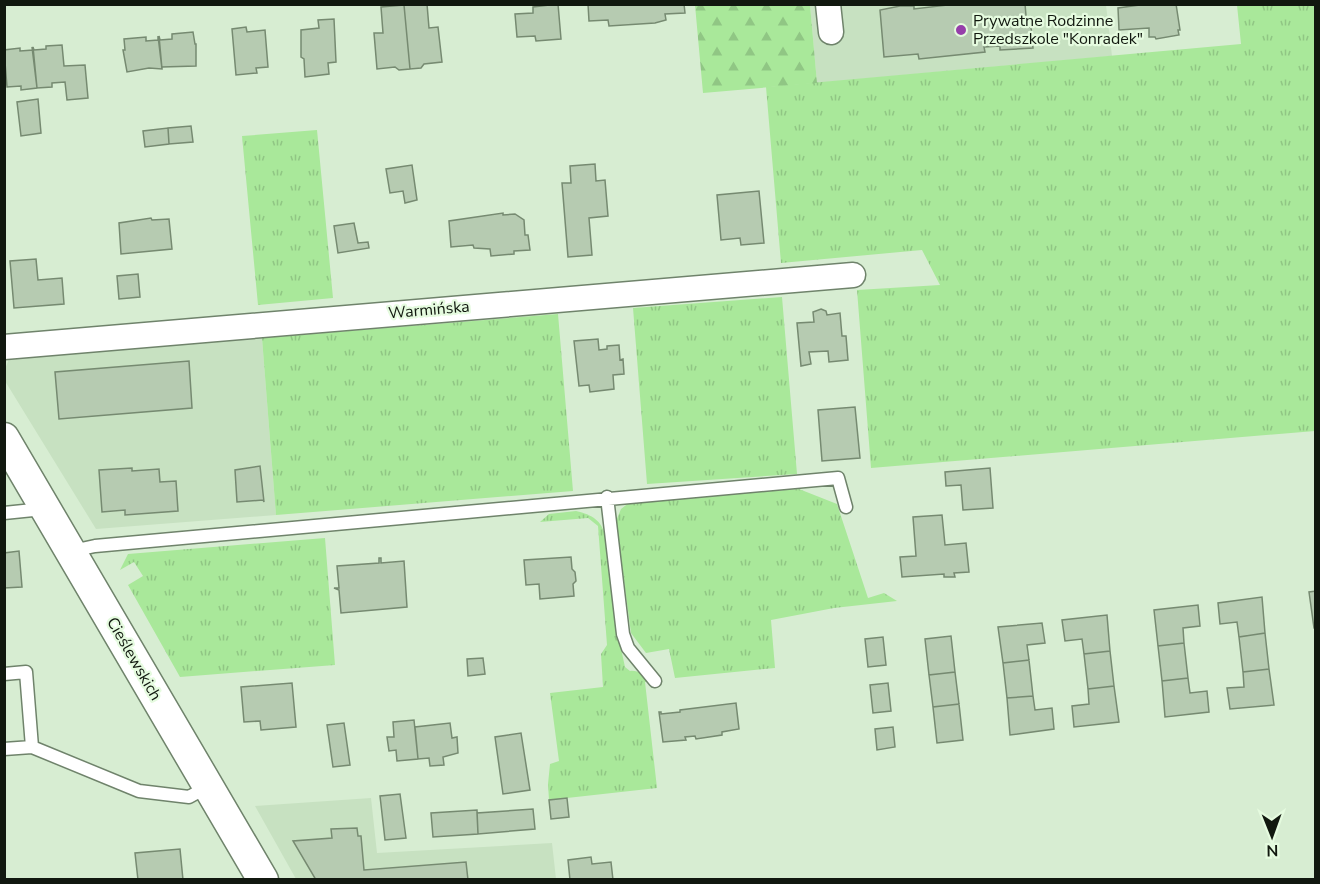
<svg xmlns="http://www.w3.org/2000/svg" width="1320" height="884" font-family="'Nunito Sans',sans-serif">
  <style>
    .built { fill: #c7e1c1 }
    .grass { fill: url(#grass-tufts) }
    .forest { fill: url(#forest-firs) }
    .building { fill: #b6cbb1; stroke: #768a71; stroke-width: 1.5 }
    .lines { fill: none; stroke-linecap: round; stroke-linejoin: round }
    .service-casing { stroke: #6f836b; stroke-width: 15 }
    .minor-casing { stroke: #6f836b; stroke-width: 27 }
    .tertiary-casing { stroke: #6f836b; stroke-width: 33 }
    .service { stroke: #fff; stroke-width: 12 }
    .minor { stroke: #fff; stroke-width: 24 }
    .tertiary { stroke: #fff; stroke-width: 30 }
    .poi-dot { fill: #963eaa; stroke: #e5fbdf; stroke-width: 2 }
    .labels { text-anchor: middle; dominant-baseline: central; stroke-width: 4.5; stroke-linejoin: round; paint-order: stroke }
    .poi-label { font-size: 16px; fill: #11180f; stroke: #e5fbdf; text-anchor: start }
    .street-label { font-size: 16px; fill: #11180f; stroke: #e5fbdf }
  </style>
  <defs>
    <pattern id="grass-tufts" width="24" height="20" patternUnits="userSpaceOnUse" patternTransform="scale(1.5)"><rect width="24" height="20" fill="#a9e89a"/><path d="M3 7l-1-3M5 7V3M7 7l1-3M15 17l-1-3M17 17v-4M19 17l1-3" fill="none" stroke="#90c684"/></pattern>
    <pattern id="forest-firs" width="22" height="20" patternUnits="userSpaceOnUse" patternTransform="scale(1.5)"><rect width="22" height="20" fill="#a9e89a"/><path d="M5 1l3.5 6h-7zM16 11l3.5 6h-7z" fill="#90c684"/></pattern>
  </defs>
  <rect width="100%" height="100%" fill="#d7edd2"/>
  <path class="built" d="M810,5H1106L1112,56L817,83Z
    M262,338L276,515L96,529L5,381V369L9,359Z
    M371,798L377,853L552,843L556,879H296L255,806Z"/>
  <path class="grass" d="M1237,5H1315V431L871,468L857,290L940,285L922,250L781,263L766,87L1241,44Z
    M317,130L333,298L258,305L242,136Z
    M782,297L797,474L647,484L633,308Z
    M558,314L573,491L276,515L262,338Z
    M799,489L837,504L868,598L884,593L897,601L834,608L771,620L775,668L675,678L669,649L646,653L631,633L616,521L621,509L630,502Z
    M576,511C593,515 601,520 606,537L615,621L625,667L630,671C638,670 644,675 648,682H645L657,788L549,800L548,784L550,764L559,761L550,693L603,687L601,654L607,645L598,526L588,518L540,522L549,514Z
    M325,538L335,665L180,677L128,585L143,576L134,562L120,570L128,554Z"/>
  <path class="forest" d="M695,5H810L817,83L703,93Z"/>
  <path class="building" d="M427,4L429,28L438,27L442,62L424,64L421,68L410,69L404,5Z
    M558,4L561,39L536,41L535,36L517,37L515,14L533,13V7Z
    M588,4H684L685,13L665,14L666,20L655,23L609,26L608,20L589,21Z
    M956,4H1025L1027,27H1031L1033,48L1000,50V46L984,47L985,52L919,59L918,54L884,57L880,10L900,6H914V9Z
    M1147,4H1176L1180,30H1178L1179,35L1156,39L1155,37H1149V28L1119,30L1118,8Z
    M404,5L410,69L399,70L395,67L377,69L374,33H383L381,7Z
    M334,19L336,62L328,63L329,74L305,77L304,59L301,57V30L319,28L318,20Z
    M246,27L247,32L265,30L268,67L256,68L257,73L236,75L232,29Z
    M193,32L195,44H196V66L162,67V69L159,36L160,40L172,39V34Z
    M158,36L162,69L149,68L127,72L123,50H125L124,39L146,37V41L158,40Z
    M62,45L64,66L85,65L88,98L67,100L65,82L52,83V87L37,88L33,47L34,50L46,49V46Z
    M32,47L37,88L21,90V86L7,87L4,50L20,48V51L33,50Z
    M38,99L41,133L21,136L17,102Z
    M191,126L193,142L169,144L168,128Z
    M168,128L169,144L145,147L143,131Z
    M595,164L596,181L605,180L608,216L589,218L592,255L568,257L562,183H571L570,166Z
    M412,165L417,200L405,203L403,191L390,193L386,169Z
    M759,191L764,243L741,245L740,238L721,240L717,195Z
    M503,213V215L515,214L524,220L525,235H528L530,250L514,251V254L491,256L490,249L474,248L473,245L451,247L449,221Z
    M151,218L152,220L169,219L172,249L121,254L119,223Z
    M354,223L358,243L368,242L369,248L338,253L334,226Z
    M36,259L38,280L62,278L64,304L14,308L10,261Z
    M138,274L140,297L119,299L117,276Z
    M821,309L826,311L827,315L840,313L842,336H846L848,360L829,362L828,351L809,352L811,364L801,366L797,323L814,322L813,312Z
    M598,339L599,350L607,349V346L619,345L620,360L623,359L624,374L613,375L614,389L590,392L589,385L579,386L574,341Z
    M189,361L192,408L59,419L55,372Z
    M855,407L860,458L822,461L818,410Z
    M260,466L264,502L263,500L237,502L235,470Z
    M132,468V471L159,469L160,482L176,481L178,511L125,515V510L102,512L99,470Z
    M990,468L993,508L963,510L961,485L946,486L945,472Z
    M942,515L945,545L966,543L969,572L954,573L955,577H944V574L902,577L900,557L916,556L913,517Z
    M19,551L22,587L4,588V553Z
    M571,557L572,569L575,572L576,581L573,584L574,596L540,599L539,584L526,585L524,560Z
    M379,558H381V563L404,561L407,607L341,613L339,590L334,588H339L337,566L379,563Z
    M1316,591V628H1314L1309,592Z
    M1262,597L1265,633L1239,637L1237,622L1220,624L1218,603Z
    M1198,605L1200,626L1183,628L1184,643L1158,646L1154,610Z
    M1107,615L1110,651L1084,654L1082,639L1065,641L1062,620Z
    M1042,623L1045,643L1027,645L1029,660L1003,663L998,627Z
    M1265,633L1269,669L1243,672L1239,637Z
    M951,636L955,672L929,675L925,639Z
    M883,637L886,665L868,667L865,639Z
    M1184,643L1188,678L1162,681L1158,646Z
    M1110,651L1114,686L1088,689L1084,654Z
    M483,658L485,674L468,676L467,659Z
    M1029,660L1033,696L1007,698L1003,663Z
    M1269,669L1274,705L1230,709L1227,688L1244,687L1243,672Z
    M955,672L959,704L933,707L929,675Z
    M1188,678L1190,693L1207,691L1209,712L1165,717L1162,681Z
    M292,683L296,727L261,730L260,721L244,722L241,687Z
    M888,683L891,711L873,713L870,685Z
    M1114,686L1119,722L1074,727L1072,706L1089,704L1088,689Z
    M1033,696L1035,710L1052,708L1054,729L1010,735L1007,698Z
    M736,703L739,729L722,732V735L696,739L695,736L685,737L686,740L663,742L659,712H661V714L680,712V710Z
    M959,704L963,740L937,743L933,707Z
    M414,720L418,759L397,761L396,750L389,751L387,737H394L393,722Z
    M344,723L350,765L333,767L327,725Z
    M450,723L452,738L457,737L458,753L443,757L444,765L430,766L429,758L418,759L415,727Z
    M893,727L895,747L877,750L875,729Z
    M521,733L530,790L503,794L495,737Z
    M400,794L406,838L385,840L380,796Z
    M567,798L569,817L551,819L549,800Z
    M533,809L535,829L478,834L477,813Z
    M477,810L478,834L433,837L431,813Z
    M357,828L358,836H361L364,870L466,862L468,880H316L293,841L332,838L331,829Z
    M180,849L183,880H138L135,853Z
    M591,857L592,864L611,862L613,880H570L568,860Z"/>
  <g class="lines">
    <defs>
      <path id="service" d="M607,497L623,634L628,648L655,681
        M4,513L43,509
        M72,551L95,546C343,524 590,500 838,478L846,507
        M4,674L26,672L32,747
        M4,749L32,747L139,791L189,797L207,787"/>
      <path id="minor" d="M828,4L831,32
        M4,347L853,275"/>
      <path id="tertiary" d="M4,438L263,880"/>
    </defs>
    <use href="#service" class="service-casing"/>
    <use href="#minor" class="minor-casing"/>
    <use href="#tertiary" class="tertiary-casing"/>
    <use href="#service" class="service"/>
    <use href="#minor" class="minor"/>
    <use href="#tertiary" class="tertiary"/>
  </g>
  <circle class="poi-dot" cx="961" cy="30" r="6"/>
  <g class="labels">
    <g class="poi-label">
      <text x="973" y="21">Prywatne Rodzinne<tspan x="973" dy="18">Przedszkole "Konradek"</tspan></text>
    </g>
    <g class="street-label">
      <text transform="translate(429 310) rotate(-5)">Warmińska</text>
      <text transform="translate(134 659) rotate(60)">Cieślewskich</text>
    </g>
  </g>
  <rect width="1320" height="884" fill="none" stroke="#11180f" stroke-width="12"/>
  <g transform="translate(1272 836) rotate(179)" stroke="#e5fbdf" stroke-width="4.5" paint-order="stroke">
  <path d="M0-4.5L10 22L0 15L-10 22Z" fill="#11180f"/>
  <text y="-9" font-size="16" font-weight="bold" text-anchor="middle" fill="#11180f">N</text>
  </g>
</svg>
